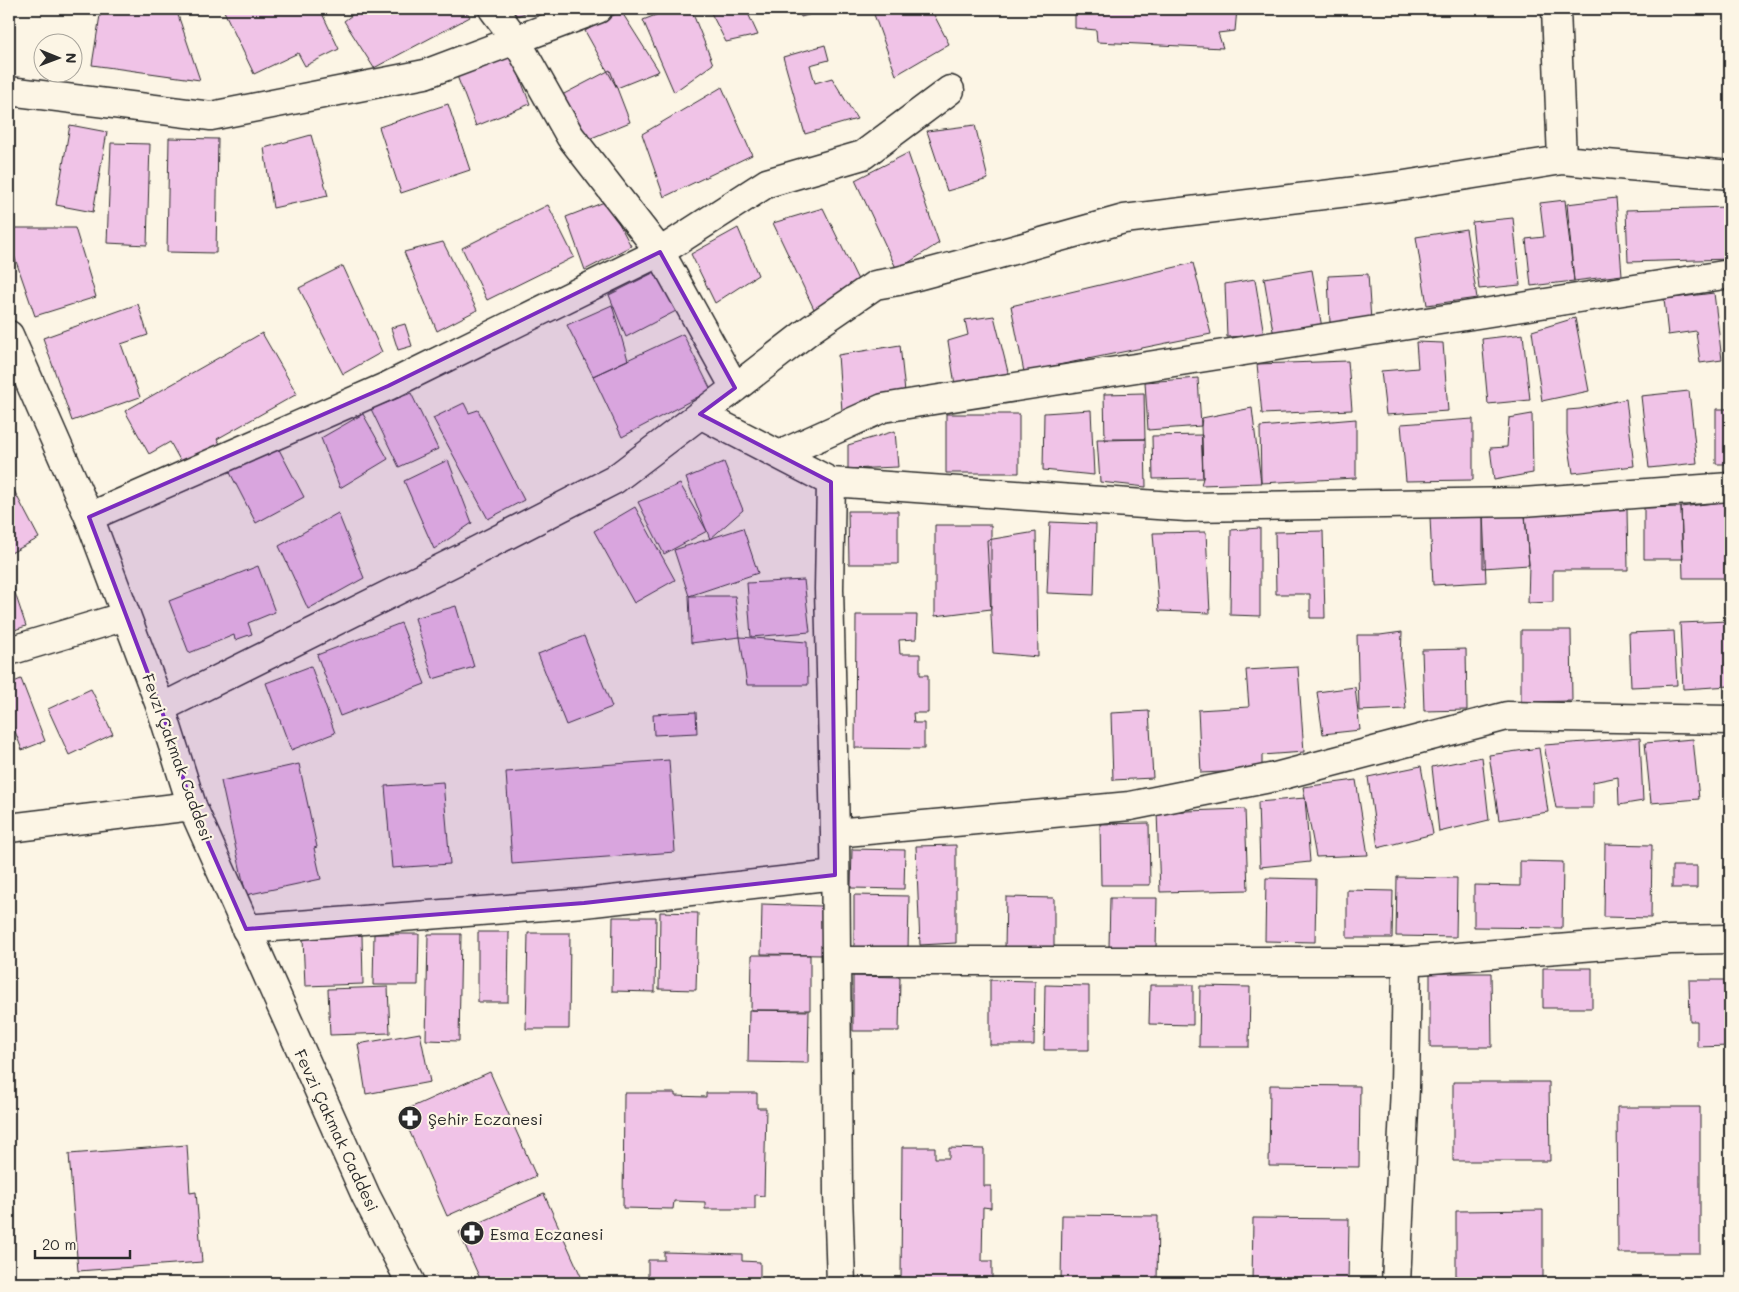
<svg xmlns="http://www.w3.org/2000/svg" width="1739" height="1292" font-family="Mali,sans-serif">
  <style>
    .building { fill: #f0c3e7; stroke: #2b2b2b }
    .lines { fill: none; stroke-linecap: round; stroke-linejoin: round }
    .street-casing { stroke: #2b2b2b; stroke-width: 31 }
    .secondary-casing { stroke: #2b2b2b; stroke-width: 31 }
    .street { stroke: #fcf5e5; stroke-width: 28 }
    .secondary { stroke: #fcf5e5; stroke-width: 28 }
    .marked { fill: #7b2cbf; fill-opacity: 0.2; stroke: #7b2cbf; stroke-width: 4; stroke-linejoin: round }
    .labels { text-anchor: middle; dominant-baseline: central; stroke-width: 4.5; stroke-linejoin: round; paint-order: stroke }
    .street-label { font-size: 16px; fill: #2b2b2b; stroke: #fcf5e5 }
    .poi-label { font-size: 16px; fill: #2b2b2b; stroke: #fcf5e5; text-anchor: start }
  </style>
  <rect width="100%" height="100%" fill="#fcf5e5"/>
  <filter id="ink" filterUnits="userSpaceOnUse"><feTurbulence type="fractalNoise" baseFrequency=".02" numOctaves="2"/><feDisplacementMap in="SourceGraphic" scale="10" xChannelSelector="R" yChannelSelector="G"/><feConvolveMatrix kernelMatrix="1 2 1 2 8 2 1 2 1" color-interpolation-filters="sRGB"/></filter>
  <g filter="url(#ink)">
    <path class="building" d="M101,9H176L200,80L92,65Z
      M223,9H320L339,49L305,66L298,53L254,74Z
      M360,9H465L470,17L374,68L344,21Z
      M510,9H536L514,17Z
      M671,9H691L713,64L674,92L643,20Z
      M709,9H746L758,35L726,42Z
      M748,9H762L748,14Z
      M799,9H829L801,17Z
      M872,9H931L949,44L896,75Z
      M1075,9H1237L1235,31L1218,33L1223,48L1097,42L1096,30L1075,28Z
      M621,11L659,71L617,88L585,31Z
      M825,45L829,60L810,65L815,83L832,78L857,119L805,134L783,57Z
      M511,54L530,104L476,126L457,76Z
      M610,70L630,122L589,139L562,95Z
      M722,87L752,155L664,197L642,134Z
      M448,104L470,170L401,193L379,127Z
      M70,125L107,132L93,212L56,205Z
      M975,125L988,179L947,191L927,131Z
      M311,135L328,196L273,208L264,148Z
      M169,138L218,139L216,253L167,252Z
      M111,143L150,144L147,245L107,243Z
      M908,153L939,243L897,270L855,180Z
      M1616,198L1622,275L1574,281L1567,204Z
      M1565,200L1574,281L1531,286L1526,239L1544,237L1540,203Z
      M607,201L631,246L585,270L566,217Z
      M548,205L574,257L487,300L462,248Z
      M1728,207L1730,259L1628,262L1626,210Z
      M823,208L860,284L814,309L773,223Z
      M1513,218L1520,285L1479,289L1472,222Z
      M9,228H75L96,297L35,316L9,241Z
      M738,228L758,275L715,303L691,254Z
      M1466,229L1477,298L1427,305L1416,237Z
      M443,242L477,310L437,331L404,252Z
      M1193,263L1211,334L1024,372L1011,306Z
      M343,266L382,352L343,374L299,288Z
      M1312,270L1322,328L1274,337L1264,278Z
      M657,271L676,311L626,337L609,295Z
      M1368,274L1371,321L1330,323L1328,276Z
      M1255,279L1264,335L1227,337L1225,284Z
      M1714,293L1722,360L1700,363L1696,331L1668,335L1664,299Z
      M138,304L148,335L121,344L140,397L72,421L43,338Z
      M612,305L628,360L593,376L567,325Z
      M994,316L1009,376L955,385L948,341L968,335L965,320Z
      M1575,318L1589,391L1542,401L1532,331Z
      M405,324L412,346L398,350L391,328Z
      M262,333L297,394L217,439L224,450L186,471L170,442L149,454L125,411Z
      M683,334L711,390L622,437L593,376Z
      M1523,334L1530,400L1488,404L1482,339Z
      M1416,342L1443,343L1448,411L1386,415L1381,371L1418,368Z
      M900,345L905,392L842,411L838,355Z
      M1348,361L1352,410L1262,414L1257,364Z
      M1198,378L1201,426L1148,430L1145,382Z
      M1689,391L1697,463L1649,468L1641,396Z
      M411,393L438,449L399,467L371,409Z
      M1144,393L1145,439L1105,440L1104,394Z
      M1626,399L1634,466L1573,473L1567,434V410L1580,409Z
      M464,403L469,413L478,410L524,500L488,519L433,418Z
      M1252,408L1261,483L1201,485L1203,478L1201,426L1202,418Z
      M1716,409H1730V464H1716Z
      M1091,410L1094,475L1043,470L1044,413Z
      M363,414L388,459L340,488L321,438Z
      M946,414H1019V473H946Z
      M1532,414L1533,473L1494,480L1490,448L1507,447L1509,418Z
      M1356,419V478L1261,483L1260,427Z
      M1473,419V480L1406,481L1401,424Z
      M895,431L898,467L848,469V445Z
      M1202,435L1203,478L1153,479L1152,436Z
      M273,438L304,497L256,523L225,463Z
      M1097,439H1145L1146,487L1100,482Z
      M448,460L472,523L434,549L404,481Z
      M724,462L743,510L710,539L686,478Z
      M9,481L39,538L9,554Z
      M680,484L707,531L664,554L638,502Z
      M1730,501V578H1683L1681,507Z
      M635,507L675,580L634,603L594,531Z
      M1681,507L1683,559H1644V508Z
      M1627,509L1628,570H1553V602L1528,603L1529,565L1525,514Z
      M848,511H898V564H849Z
      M338,513L364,578L308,609L279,546Z
      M1483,514H1525L1529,565L1483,568Z
      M1483,514L1486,582L1433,585L1430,517Z
      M1050,522L1096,524L1094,595L1047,593Z
      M935,525H991V609L935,616Z
      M743,528L758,573L689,596L674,550Z
      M1260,528V616L1230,615L1231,530Z
      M1323,531L1325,618H1310V594H1276L1275,532Z
      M1036,532L1038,657L993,653L987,540Z
      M1206,532L1210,613L1159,611L1153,533Z
      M258,566L275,612L248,623L252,634L235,640L234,635L189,653L169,601Z
      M804,580L810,632L751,637L747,583Z
      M12,584L26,626L9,632V586Z
      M689,596H735L740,637L691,643Z
      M456,606L474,667L433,679L415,618Z
      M856,615H917L916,639L899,640L900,654H920V675H928V713H913L914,723H924V749L855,748Z
      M1729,621L1730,686L1683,689L1680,623Z
      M401,623L425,684L340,716L317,655Z
      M1521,630H1571L1572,701L1521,702Z
      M1674,631L1677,685L1631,687L1629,633Z
      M1402,632L1401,659L1406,709L1359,711L1357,635H1380Z
      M584,636L612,707L566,725L538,654Z
      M740,637L807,642L808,685H747Z
      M1466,649L1467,710L1424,711L1422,650Z
      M311,666L335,733L291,750L266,683Z
      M1298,667L1304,752L1262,755V770L1201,773L1198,710L1249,707L1246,670Z
      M21,679L45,741L22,750L10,718H9V684Z
      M1355,687L1360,730L1323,734L1317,692Z
      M91,689L113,734L69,755L48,709Z
      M1149,711L1153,778L1113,780L1111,713Z
      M696,712L697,733L654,735L653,714Z
      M1640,738L1643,801L1619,805L1618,777L1593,782V808H1556L1544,745Z
      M1693,739L1699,799L1651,803L1645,743Z
      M1539,748L1548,812L1499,820L1489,755Z
      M1482,757L1489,820L1439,832L1432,767Z
      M669,760L675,852L512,864L506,772Z
      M299,764L317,847L314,848L321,879L246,895L221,781Z
      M1421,766L1433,834L1378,848L1368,777Z
      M1356,780L1368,855L1316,857L1303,787Z
      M443,782L450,864L392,868L385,786Z
      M1305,798L1310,862L1260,867L1258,802Z
      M1245,809L1248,890L1160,892L1157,812Z
      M1149,823L1150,885H1101L1100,824Z
      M1605,844L1652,845L1651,918L1604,917Z
      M956,845V943L920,945L916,846Z
      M852,849L905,850L904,889L851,888Z
      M1520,861L1563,862L1562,928L1474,927V885L1520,886Z
      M1672,866H1697V888H1672Z
      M1397,877L1457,878L1456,937L1396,936Z
      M1266,878L1316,879L1315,942L1265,941Z
      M1347,890L1393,891L1392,938H1347Z
      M854,895L909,896L908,950L854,949Z
      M1006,897L1054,898V948H1005Z
      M1110,898H1157L1156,948L1109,947Z
      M762,904L822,906V955L761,954Z
      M660,912L698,913L696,990L659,989Z
      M613,917H656L655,992L612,991Z
      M478,932H509L508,1002H478Z
      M528,933H570L569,1029H526Z
      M374,934H419L418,985H373Z
      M428,934H461L459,1041L426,1040Z
      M362,935L363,984L305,986L303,938Z
      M752,955H810V1010H751Z
      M1543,968H1592V1008H1543Z
      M1430,973H1491L1492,1047H1430Z
      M853,976L900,977L899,1031H853Z
      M990,980L1035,981L1034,1045H990Z
      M1689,980H1730V1046L1697,1047V1021H1690Z
      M1045,985L1089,986V1050H1044Z
      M1150,985H1193V1025L1149,1024Z
      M1200,986L1250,987L1249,1047H1199Z
      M388,987L390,1033L330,1035L328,989Z
      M749,1010L809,1011L808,1063L748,1062Z
      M420,1033L430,1082L366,1094L358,1044Z
      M490,1072L536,1176L447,1216L401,1112Z
      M1453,1082H1549L1550,1161H1453Z
      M1270,1085L1360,1086L1359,1167L1269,1166Z
      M624,1093H675V1096L706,1097V1093H757V1108H766L764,1196L755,1195V1209H705V1202L674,1201L673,1209L623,1208Z
      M1617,1107H1700V1253H1618Z
      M187,1145L190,1193L196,1192L202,1262L78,1271L69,1154Z
      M902,1147H935V1158H949V1148L984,1149V1186H991V1208L983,1207L982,1261H992V1281H982V1283H901Z
      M544,1194L584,1283H482L459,1232Z
      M1543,1210V1283H1456V1211Z
      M1062,1215L1158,1216L1157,1283H1061Z
      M1253,1218L1349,1219L1348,1283H1252Z
      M664,1252L742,1254V1261L760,1262V1283H648V1260H664Z"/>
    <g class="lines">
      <defs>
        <path id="street" d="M1556,9L1562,160
          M9,91L211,116L425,74L598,9
          M735,388L811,329L875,285L898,281L999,254L1124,219L1398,186L1562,160L1730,175
          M700,414L831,482L829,589L835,833L838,1194L841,1283
          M779,455L883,408L1730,274
          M831,482L1186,507L1523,502L1730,487
          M89,517L388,386L660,252L767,183L863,155L950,90
          M9,651L126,616
          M161,708L462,558L614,480L735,388L660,252L570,136L516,40L493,9
          M9,828L192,806
          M835,833L1130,806L1275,777L1507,716L1730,720
          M246,929L584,903L835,875
          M836,961H1407L1670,940L1730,939
          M1396,1283L1405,1087L1407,961"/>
        <path id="secondary" d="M9,335L89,517L161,708L192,806L366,1196L411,1283"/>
      </defs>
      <use href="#street" class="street-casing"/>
      <use href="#secondary" class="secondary-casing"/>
      <use href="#street" class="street"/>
      <use href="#secondary" class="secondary"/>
    </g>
  </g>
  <path class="marked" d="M660,252L735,388L700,414L831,482L835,875L584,903L246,929L192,806L161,708L89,517L388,386Z"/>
  <defs>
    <symbol id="pharmacy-disc" viewBox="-11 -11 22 22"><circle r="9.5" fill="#2b2b2b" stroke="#fcf5e5"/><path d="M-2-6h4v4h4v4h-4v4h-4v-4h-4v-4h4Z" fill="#fff"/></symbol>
  </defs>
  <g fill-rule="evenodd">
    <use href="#pharmacy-disc" x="396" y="1104" width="28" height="28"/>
    <use href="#pharmacy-disc" x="458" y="1219" width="28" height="28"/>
  </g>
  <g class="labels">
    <g class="street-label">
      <text transform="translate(178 757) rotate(70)">Fevzi Çakmak Caddesi</text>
      <text transform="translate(337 1130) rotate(65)">Fevzi Çakmak Caddesi</text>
    </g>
    <g class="poi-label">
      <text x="428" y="1118">Şehir Eczanesi</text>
      <text x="490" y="1233">Esma Eczanesi</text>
    </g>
  </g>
  <rect width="1739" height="1292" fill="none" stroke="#fcf5e5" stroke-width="30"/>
  <rect x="15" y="15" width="1709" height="1262" fill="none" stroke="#2b2b2b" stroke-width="2" filter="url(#ink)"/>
  <g transform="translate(58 58) rotate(91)"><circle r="24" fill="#fcf5e5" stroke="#a8a49b"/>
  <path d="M0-4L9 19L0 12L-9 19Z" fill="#2b2b2b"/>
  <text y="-8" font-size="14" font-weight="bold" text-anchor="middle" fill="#2b2b2b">N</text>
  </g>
  <path d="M35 1250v8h95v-8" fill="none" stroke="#2b2b2b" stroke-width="2.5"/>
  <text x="42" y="1250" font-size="15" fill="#2b2b2b" stroke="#fcf5e5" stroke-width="4" paint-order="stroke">20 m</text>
</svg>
